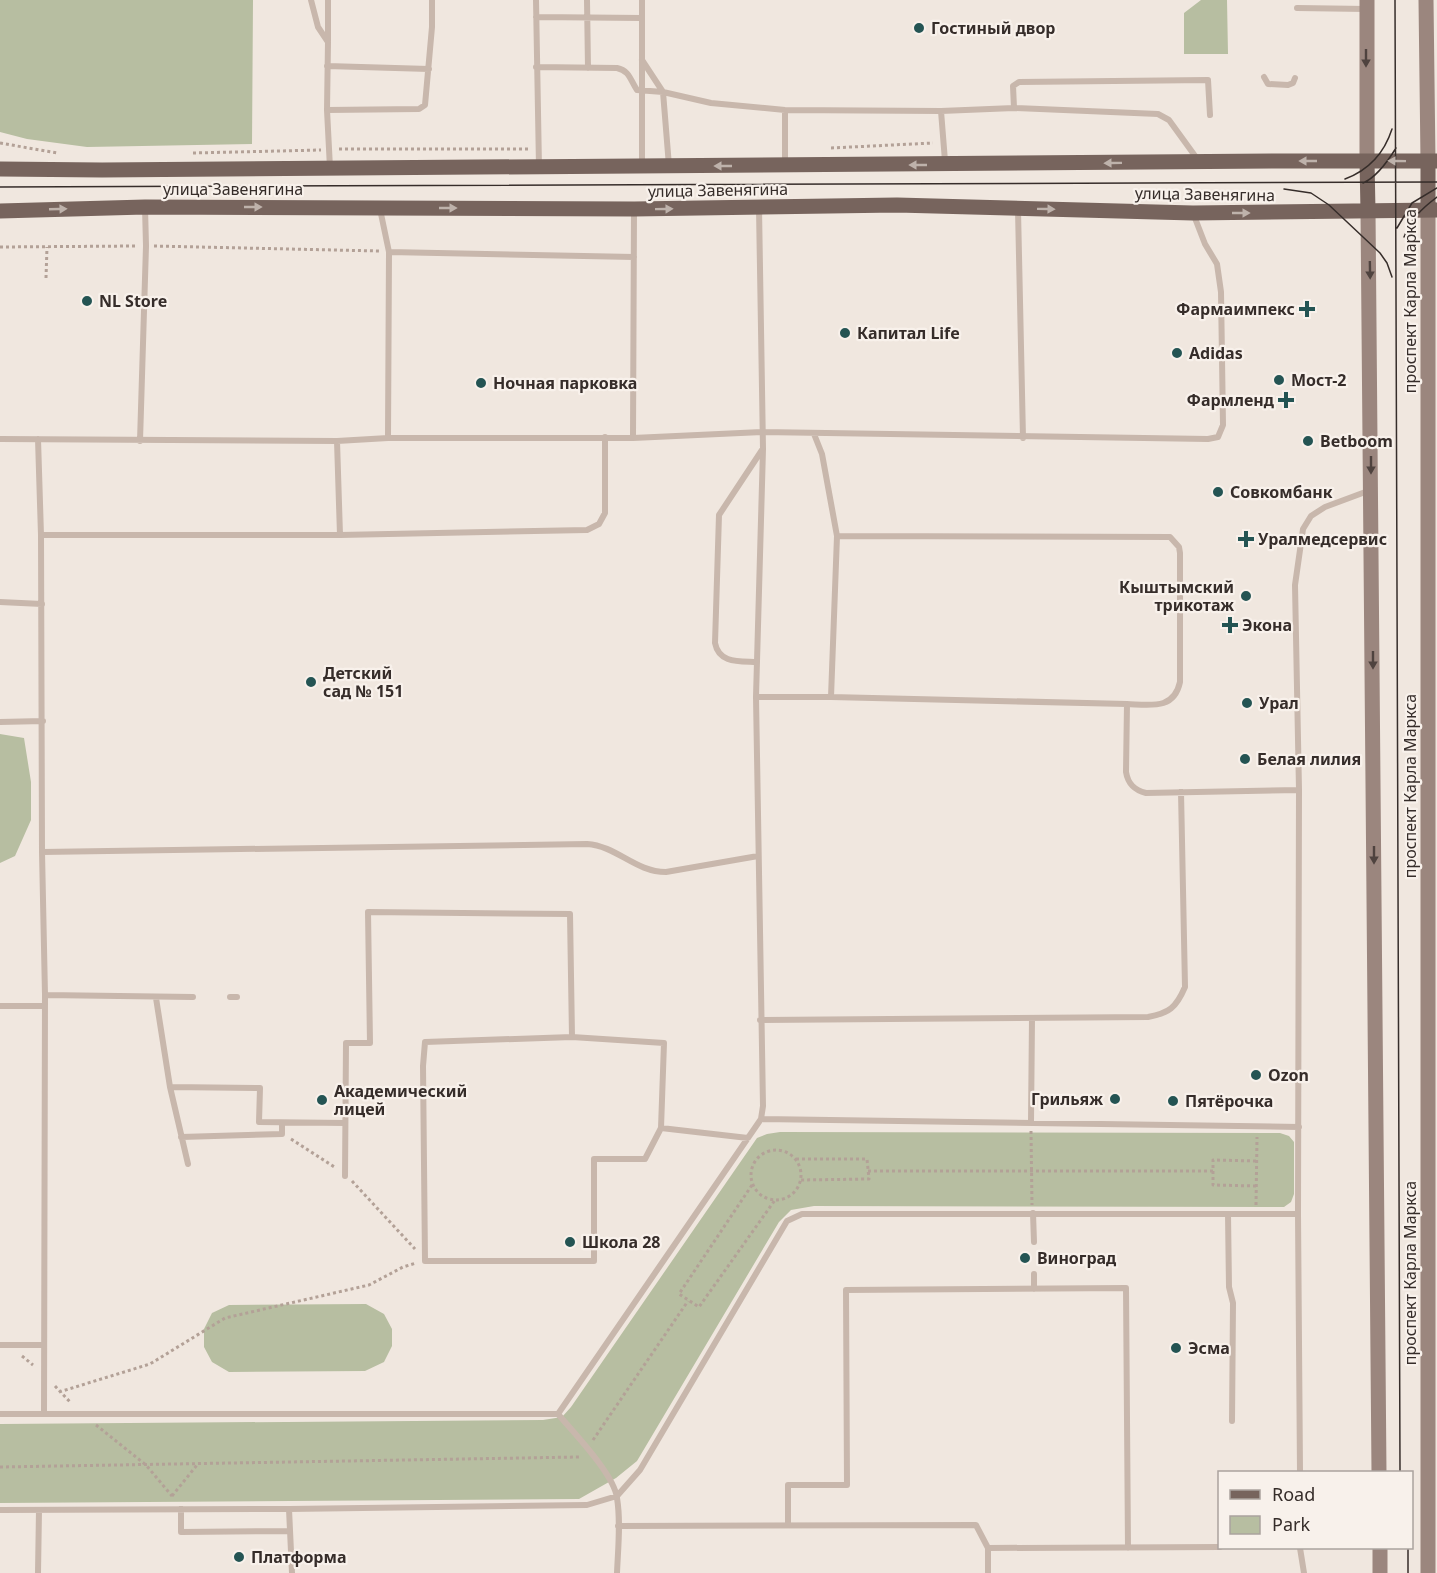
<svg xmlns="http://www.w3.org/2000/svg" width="1437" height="1573" font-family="'Noto Sans',sans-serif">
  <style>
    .green { fill: #b7bea1 }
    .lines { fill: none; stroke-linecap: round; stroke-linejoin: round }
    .path { stroke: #b3a197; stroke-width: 3; stroke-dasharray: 3 3; stroke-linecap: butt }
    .service { stroke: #c8b7ac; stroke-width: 6 }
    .secondary { stroke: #9b867e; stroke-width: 15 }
    .primary { stroke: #77645d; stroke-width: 15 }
    .tram { stroke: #362d2a; stroke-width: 1.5 }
    .oneway { fill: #4f433f }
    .oneway2 { fill: #beb2ab }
    .poi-dot { fill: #245453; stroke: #f8f1eb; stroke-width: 2 }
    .labels { text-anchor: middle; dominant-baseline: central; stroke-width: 4.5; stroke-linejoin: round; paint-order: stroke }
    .poi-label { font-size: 16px; font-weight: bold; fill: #362d2a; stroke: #f8f1eb; text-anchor: start }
    .street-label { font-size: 16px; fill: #362d2a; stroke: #f8f1eb }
  </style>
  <rect width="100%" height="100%" fill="#f0e7df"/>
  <path class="green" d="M0,0H253L252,144L87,147L27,139L0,132Z
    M1201,0H1227L1228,54H1184V13Z
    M0,734L24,738L31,782V820L15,856L0,863Z
    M780,1132L1280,1133L1289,1136L1294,1142V1194L1291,1202L1284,1207L814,1206L791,1210L779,1222L637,1461L616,1478L579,1499L0,1503V1424L543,1420L562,1417L571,1407L757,1138L767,1134Z
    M366,1304L384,1314L392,1329V1346L384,1362L365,1371L229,1372L212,1362L204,1347V1329L212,1313L229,1305Z"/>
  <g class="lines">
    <path class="path" d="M0,143L57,153
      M831,148L933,143
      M339,149H528
      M193,153L321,150
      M154,246L379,251
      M0,247L136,246
      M46,278L47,247
      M1031,1131L1032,1205
      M291,1139L336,1168
      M751 1175a25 25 0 1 1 50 0a25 25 0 1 1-50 0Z
      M796,1159H867L869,1179L801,1180
      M868,1171H1213
      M352,1181L415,1249
      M752,1185L679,1294L699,1307L775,1200
      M1256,1186L1213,1185V1160L1256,1161
      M1256,1205L1257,1137
      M22,1356L33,1365
      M55,1386L71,1403
      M59,1392L150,1364L225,1318L369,1285L403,1267L416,1263
      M96,1425L146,1465L172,1496V1499
      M593,1440L688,1301
      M0,1467L579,1457L581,1455
      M172,1496L197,1465"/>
    <path class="service" d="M311,0L318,27L328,42L327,110
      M536,0L539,167
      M587,0L588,68
      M1297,8L1366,9
      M536,17L642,18V0
      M642,18V166
      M328,41V0
      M642,60L663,92L669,166
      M327,66L429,69
      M536,67L617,68C630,71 630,80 637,90L663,92L711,103L785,110L941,111L1014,108L1158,114L1169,120L1198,160
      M1264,77L1268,84L1288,85L1293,83L1295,78
      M1014,108L1013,86L1019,82L1208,80L1210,115
      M785,110V165
      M941,111L945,161
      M330,168L327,110L419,109L425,105L432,27V0
      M759,208L763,449L756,697L763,1106L761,1119
      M380,209L389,252L388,438
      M1018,210L1023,438
      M389,252L634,257
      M814,434L822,454L837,536L831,697L1127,704L1126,772C1128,784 1134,790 1146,793L1299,790
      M633,438L634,210
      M0,439L337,441L388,438H633L762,432L1208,439L1218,437L1223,425L1221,292L1217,264L1205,244L1193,213
      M38,439L41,535L42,852L45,995L44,1413
      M140,441L146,246L145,207
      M337,441L340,535
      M41,535H340L587,530L599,524L605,513V437
      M837,536L1170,537L1179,547L1180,553V682C1174,710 1151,705 1127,704
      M0,602L42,604
      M757,662C740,661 719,664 715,643L719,515L762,450
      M756,697H831
      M0,722L43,721
      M42,852L587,844C617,846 635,872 666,872L758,856
      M45,995L193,997
      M230,997H237
      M156,998L170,1087L188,1164
      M0,1006H44
      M760,1020L1148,1017C1169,1013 1176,1008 1185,987L1181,792
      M572,1037L664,1043L661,1128L645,1159H594V1261H425L423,1066L425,1042Z
      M170,1087L260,1088L259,1122L345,1123
      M1031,1122L1032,1018
      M661,1128L748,1138
      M181,1137L282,1134V1123
      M345,1176L346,1043H370L368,912L570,914L572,1037
      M1033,1213L1034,1242
      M1228,1214L1229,1287L1233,1303L1232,1421
      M1034,1289V1274
      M0,1345H43
      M0,1414H558C573,1432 614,1474 617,1498C621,1522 618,1548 617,1573
      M558,1414L761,1119L1299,1127
      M1300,1472L1298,1214L1299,790L1295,585L1303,529L1311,516L1325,507L1368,491
      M181,1509V1532L290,1531
      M289,1509L292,1573
      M0,1510L289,1509L587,1505L617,1496L640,1470L787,1221L802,1214H1298
      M788,1525V1485H847L846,1290L1126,1288L1128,1548
      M618,1526L976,1525L988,1548L1220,1547
      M988,1548V1573
      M1300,1548L1304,1573
      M38,1573L39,1510"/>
    <path class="secondary" d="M1426,0L1428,161
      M1367,161V0
      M1428,210V1573
      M1368,211L1379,1472
      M1380,1548V1573"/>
    <path class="primary" d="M1367,161L1368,211
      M1428,161V210
      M0,169L102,170L1275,161H1437
      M0,211L145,207L634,209L897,205L1193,213L1437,210"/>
    <path class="tram" d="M1395,0L1400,1472
      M1345,179C1369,170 1384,154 1392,129
      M1363,183C1377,177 1388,161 1396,148
      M0,187L1437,182
      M1284,189L1311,193L1329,205L1380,253L1387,263L1392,277
      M1397,228L1412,203L1437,188
      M1404,237C1411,219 1421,209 1437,197
      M1408,1548V1573"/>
  </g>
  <defs><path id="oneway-solid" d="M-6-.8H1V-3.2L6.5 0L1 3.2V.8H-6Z" transform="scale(1.5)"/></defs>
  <g class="oneway">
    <use href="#oneway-solid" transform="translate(1366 58) rotate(90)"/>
    <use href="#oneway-solid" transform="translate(1370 270) rotate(89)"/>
    <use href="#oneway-solid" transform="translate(1371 465) rotate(90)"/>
    <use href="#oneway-solid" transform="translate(1373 660) rotate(90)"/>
    <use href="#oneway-solid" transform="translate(1374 855) rotate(90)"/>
  </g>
  <g class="oneway2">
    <use href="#oneway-solid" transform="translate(1308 161) rotate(-180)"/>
    <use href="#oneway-solid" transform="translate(1397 161) rotate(-179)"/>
    <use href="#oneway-solid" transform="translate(1113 163) rotate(179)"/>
    <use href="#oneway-solid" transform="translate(918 165) rotate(180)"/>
    <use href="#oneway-solid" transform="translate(723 166) rotate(180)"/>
    <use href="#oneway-solid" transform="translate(253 207)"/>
    <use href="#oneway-solid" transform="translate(448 208)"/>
    <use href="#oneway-solid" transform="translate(58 209) rotate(-2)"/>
    <use href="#oneway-solid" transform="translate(664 209) rotate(-1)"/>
    <use href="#oneway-solid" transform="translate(1046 209) rotate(1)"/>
    <use href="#oneway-solid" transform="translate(1241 213)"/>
  </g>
  <g class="poi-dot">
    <circle cx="919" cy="28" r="6"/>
    <circle cx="87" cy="301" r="6"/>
    <path d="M1304 300h6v6h6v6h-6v6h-6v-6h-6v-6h6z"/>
    <circle cx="845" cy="333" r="6"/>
    <circle cx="1177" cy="353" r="6"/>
    <circle cx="1279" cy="380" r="6"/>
    <circle cx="481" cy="383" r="6"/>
    <path d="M1283 391h6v6h6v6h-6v6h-6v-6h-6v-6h6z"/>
    <circle cx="1308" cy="441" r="6"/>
    <circle cx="1218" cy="492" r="6"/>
    <path d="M1243 530h6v6h6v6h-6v6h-6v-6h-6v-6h6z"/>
    <circle cx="1246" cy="596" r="6"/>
    <path d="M1227 616h6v6h6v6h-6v6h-6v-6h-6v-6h6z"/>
    <circle cx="311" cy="682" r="6"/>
    <circle cx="1247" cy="703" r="6"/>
    <circle cx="1245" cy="759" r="6"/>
    <circle cx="1256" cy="1075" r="6"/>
    <circle cx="1115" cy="1099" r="6"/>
    <circle cx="322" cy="1100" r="6"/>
    <circle cx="1173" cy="1101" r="6"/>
    <circle cx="570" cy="1242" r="6"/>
    <circle cx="1025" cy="1258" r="6"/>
    <circle cx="1176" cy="1348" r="6"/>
    <circle cx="239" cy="1557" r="6"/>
  </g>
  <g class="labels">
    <g class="poi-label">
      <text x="931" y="28">Гостиный двор</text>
      <text x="99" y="301">NL Store</text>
      <text x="1295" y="309" text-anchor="end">Фармаимпекс</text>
      <text x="857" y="333">Капитал Life</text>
      <text x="1189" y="353">Adidas</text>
      <text x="1291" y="380">Мост-2</text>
      <text x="493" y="383">Ночная парковка</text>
      <text x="1274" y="400" text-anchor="end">Фармленд</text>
      <text x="1320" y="441">Betboom</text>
      <text x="1230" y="492">Совкомбанк</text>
      <text x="1258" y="539">Уралмедсервис</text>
      <text x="1234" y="587" text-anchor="end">Кыштымский<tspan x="1234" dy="18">трикотаж</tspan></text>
      <text x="1242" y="625">Экона</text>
      <text x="323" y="673">Детский<tspan x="323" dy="18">сад № 151</tspan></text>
      <text x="1259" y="703">Урал</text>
      <text x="1257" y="759">Белая лилия</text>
      <text x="1268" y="1075">Ozon</text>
      <text x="334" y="1091">Академический<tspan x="334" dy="18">лицей</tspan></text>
      <text x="1103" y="1099" text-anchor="end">Грильяж</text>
      <text x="1185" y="1101">Пятёрочка</text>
      <text x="582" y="1242">Школа 28</text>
      <text x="1037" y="1258">Виноград</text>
      <text x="1188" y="1348">Эсма</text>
      <text x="251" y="1557">Платформа</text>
    </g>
    <g class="street-label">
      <text x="233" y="189">улица Завенягина</text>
      <text transform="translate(718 190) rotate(-1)">улица Завенягина</text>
      <text transform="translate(1205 194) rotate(1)">улица Завенягина</text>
      <text transform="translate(1410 301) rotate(-90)">проспект Карла Маркса</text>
      <text transform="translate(1410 786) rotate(-90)">проспект Карла Маркса</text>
      <text transform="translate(1410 1273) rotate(-90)">проспект Карла Маркса</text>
    </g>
  </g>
  <rect x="1218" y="1471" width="195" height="78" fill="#f8f1eb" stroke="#aaa39e" stroke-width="1.5"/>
  <rect x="1230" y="1490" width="30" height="9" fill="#77645d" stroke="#aaa39e" stroke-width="1.5"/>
  <text x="1272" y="1501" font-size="18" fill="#362d2a">Road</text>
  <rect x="1230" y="1516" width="30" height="18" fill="#b7bea1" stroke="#aaa39e" stroke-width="1.5"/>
  <text x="1272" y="1531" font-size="18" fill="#362d2a">Park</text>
</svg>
